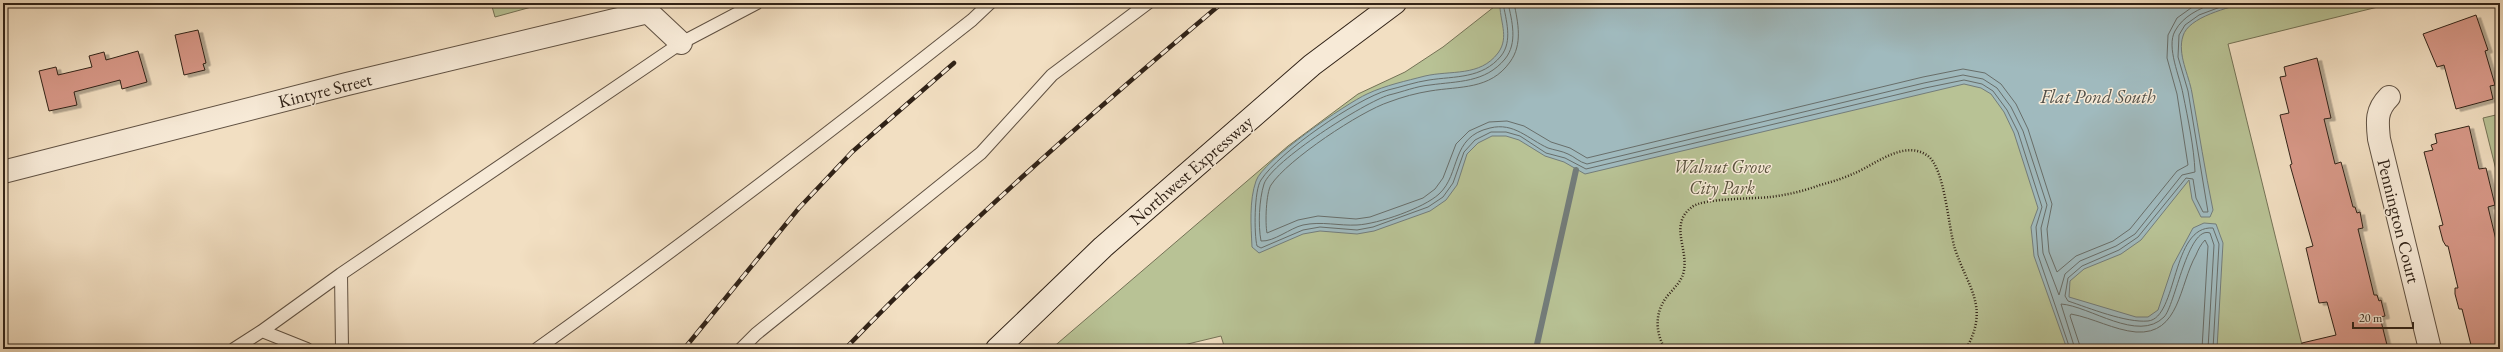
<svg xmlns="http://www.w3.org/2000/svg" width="2503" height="352" font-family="'EB Garamond',serif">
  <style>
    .green { fill: #b8c295; stroke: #747256 }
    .water { fill: #a0babe; stroke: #737d7b }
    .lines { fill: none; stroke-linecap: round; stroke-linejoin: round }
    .shore { stroke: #686e6a; stroke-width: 1 }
    .stream { stroke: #737d7b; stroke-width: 6 }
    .building { fill: #d89888; stroke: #302217; filter: url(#shadow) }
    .lane-casing { stroke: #605142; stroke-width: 14 }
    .street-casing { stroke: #605142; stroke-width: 24 }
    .secondary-casing { stroke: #302217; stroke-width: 24 }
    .path { stroke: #302217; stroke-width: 2.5; stroke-dasharray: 1 2; stroke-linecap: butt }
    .lane { stroke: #f7ead7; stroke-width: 12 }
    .street { stroke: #f7ead7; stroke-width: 22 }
    .secondary { stroke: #f7ead7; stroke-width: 22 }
    .rail-casing { stroke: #302217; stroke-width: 4.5 }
    .rail { stroke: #f7ead7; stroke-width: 3; stroke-dasharray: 9; stroke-linecap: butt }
    .labels { text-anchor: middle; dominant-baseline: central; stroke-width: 3; stroke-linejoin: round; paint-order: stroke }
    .street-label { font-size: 18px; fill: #302217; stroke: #f7ead7 }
    .park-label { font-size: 18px; font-style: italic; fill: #59523d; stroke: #f7ead7 }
    .water-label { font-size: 19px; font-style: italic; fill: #525049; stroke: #f7ead7 }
  </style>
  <defs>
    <filter id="shadow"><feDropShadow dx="4.5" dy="2.5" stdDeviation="0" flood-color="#0004"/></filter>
  </defs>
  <rect width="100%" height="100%" fill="#f2dfc2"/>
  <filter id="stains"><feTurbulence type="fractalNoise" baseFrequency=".005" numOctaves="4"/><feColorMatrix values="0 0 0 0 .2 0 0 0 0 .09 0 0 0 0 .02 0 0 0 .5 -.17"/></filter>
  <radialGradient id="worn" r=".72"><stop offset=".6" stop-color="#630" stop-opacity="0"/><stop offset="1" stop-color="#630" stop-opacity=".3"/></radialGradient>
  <path class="green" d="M491,3H546L495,17Z
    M1499,3H2394L2228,44L2303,349H1225L1221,336L1167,349H1051L1288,146L1358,94L1405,72L1443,47Z
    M2500,114V186L2483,118Z"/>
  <path class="water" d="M1500,3H2246C2230,7 2188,17 2183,36C2177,54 2189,75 2192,93C2199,132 2205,171 2213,210L2210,217H2201L2192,199L2189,180L2141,240L2121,254L2084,269L2070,281L2069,297L2136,317H2148L2158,310L2173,265L2193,228L2204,223L2216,224L2223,243L2217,349H2067L2034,256L2031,227L2038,208L2014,133L2004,112L1991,94L1981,88L1964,84L1585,174L1564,162L1545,156L1519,140L1506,136H1492L1478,143L1467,154L1457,185L1446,200L1430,211L1374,231L1357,234L1320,231L1303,234L1259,253L1252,247C1251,226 1249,201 1256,181C1262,161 1347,103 1367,94C1386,85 1406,81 1425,76C1451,70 1480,77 1498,53C1510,37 1499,20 1500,3Z"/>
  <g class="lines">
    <path class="shore" d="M1503,3C1506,20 1513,41 1501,56C1482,79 1455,76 1429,80C1415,82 1401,87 1388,90C1356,99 1279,152 1261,180C1254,190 1254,234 1257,246L1261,248L1303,230L1320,227L1357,230L1373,227L1428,207L1443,197L1453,183L1464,152L1475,140L1491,132H1506L1520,136L1546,153L1565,158L1586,169L1925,88L1964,80L1982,84L1993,91L2007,110L2018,132L2042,207L2036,227L2038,255L2070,349
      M1508,3C1512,21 1518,43 1505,59C1485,83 1458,81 1430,85C1417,86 1402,92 1389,95C1365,102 1272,161 1264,184C1259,200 1258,225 1261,241C1274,242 1290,228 1303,225C1322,221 1339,226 1357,225C1378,224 1424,208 1439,194C1461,174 1450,137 1490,128C1514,122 1528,139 1548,148C1554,150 1562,151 1568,154C1575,157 1579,162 1587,164L1924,83L1963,75L1983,79L1997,88L2011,107L2023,131L2047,205L2041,228L2043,253L2059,295L2065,274L2080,261L2116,246L2135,234L2182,175L2195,172C2194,147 2188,119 2183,94C2180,77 2166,47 2175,31C2183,16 2199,9 2214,3
      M1514,3C1518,23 1523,44 1510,62C1490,90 1460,86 1430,91C1417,93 1402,97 1389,102C1361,111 1287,160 1271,185C1266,193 1265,223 1267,233L1298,220L1318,216L1356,219L1370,217L1423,198L1435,189L1443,178L1456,144L1469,131L1489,122L1507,121L1524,126L1551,142L1570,148L1587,158L1923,77L1963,69L1985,73L2001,84L2016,104L2028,129L2052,204L2047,229L2049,252L2057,272L2076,256L2113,241L2130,229L2177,171L2188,165L2177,94L2167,58L2168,35L2177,18L2198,3
      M2075,349L2061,304C2090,306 2138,343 2164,317C2175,306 2188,225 2210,233L2214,245L2208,349
      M2081,349L2070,316L2071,314C2093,318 2114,330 2136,332C2180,335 2179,285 2196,255C2198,250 2201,244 2205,240L2208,246L2202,349
      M2213,349L2219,244L2213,228C2171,225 2178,318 2148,321C2126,323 2089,308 2068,301L2065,296L2068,278L2082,266L2119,250L2138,237L2186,178L2193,179L2196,198L2203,212H2208L2188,91L2178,57L2179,35L2185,25L2199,15L2231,3"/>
    <path class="stream" d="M1536,349L1576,170"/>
  </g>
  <path class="building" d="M2476,15L2488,50L2485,51L2495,85L2490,86L2493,99L2456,109L2444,65L2437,67L2423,34Z
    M198,30L206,63L203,64L205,70L184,75L175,35Z
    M138,51L147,82L122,89L120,80L74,92L77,105L49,111L39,71L56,67L58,75L92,67L89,56L104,52L106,60Z
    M2317,58L2331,118L2324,119L2335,164L2341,162L2353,207H2355L2357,213L2360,212L2363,228L2358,229L2374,295H2377L2379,301L2381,300L2385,316L2380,317L2388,349H2302V343L2336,335L2327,302L2319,303L2306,248L2313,246L2290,165L2292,164L2280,115L2289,113L2280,77L2286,76L2284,67Z
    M2469,126L2479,169L2486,168L2495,205L2488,207L2496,240L2500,239V346L2490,349H2472L2462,309H2459L2455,294V288H2458L2448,246H2446L2443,241L2439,226L2443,225L2424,152L2433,150L2431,145L2437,143L2435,134Z"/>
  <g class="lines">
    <defs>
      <path id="lane" d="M341,274L342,349
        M262,331L341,274L681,43L757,3
        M234,349L262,331L307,349
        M537,349C685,243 829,133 972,20L990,3
        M741,349L756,334L981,153L1052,75L1148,3"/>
      <path id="street" d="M2389,97C2376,110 2377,121 2379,139L2430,349
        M3,172L347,84L648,12L681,43"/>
      <path id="secondary" d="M997,349L1103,247L1312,65L1395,3"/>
    </defs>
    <use href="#lane" class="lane-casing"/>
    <use href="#street" class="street-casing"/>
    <use href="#secondary" class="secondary-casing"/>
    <path class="path" d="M1665,349C1654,330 1655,309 1670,293C1676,286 1683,279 1684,270C1688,248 1669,224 1692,207C1703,198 1752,199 1770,197C1787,195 1804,191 1820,185C1832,182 1844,178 1855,173C1876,164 1905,139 1928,156C1945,169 1948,226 1955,249C1968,288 1990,307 1966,349"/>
    <use href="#lane" class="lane"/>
    <use href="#street" class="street"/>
    <use href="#secondary" class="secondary"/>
    <defs>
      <path id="rail" d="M684,349L799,208L852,152L954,63
        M845,349C964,225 1091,113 1222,3"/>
    </defs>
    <use href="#rail" class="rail-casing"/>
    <use href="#rail" class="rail"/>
  </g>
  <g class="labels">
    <g class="street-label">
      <text transform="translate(325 90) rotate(-14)">Kintyre Street</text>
      <text transform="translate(1191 170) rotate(-41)">Northwest Expressway</text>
      <text transform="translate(2399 221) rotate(76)">Pennington Court</text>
    </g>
    <g class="park-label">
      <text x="1722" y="166">Walnut Grove<tspan x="1722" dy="21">City Park</tspan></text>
    </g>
    <g class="water-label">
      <text x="2098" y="96">Flat Pond South</text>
    </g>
  </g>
  <rect width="2503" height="352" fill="none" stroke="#f2dfc2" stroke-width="16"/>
  <rect x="4" y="4" width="2495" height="344" fill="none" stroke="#302217" stroke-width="2"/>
  <rect x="8" y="8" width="2487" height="336" fill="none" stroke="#302217"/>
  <path d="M2353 322v6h60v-6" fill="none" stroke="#302217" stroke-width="2"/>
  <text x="2359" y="322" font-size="12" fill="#302217" stroke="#f7ead7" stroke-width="3" paint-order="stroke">20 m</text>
  <rect width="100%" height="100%" filter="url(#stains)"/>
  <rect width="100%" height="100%" fill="url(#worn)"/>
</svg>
